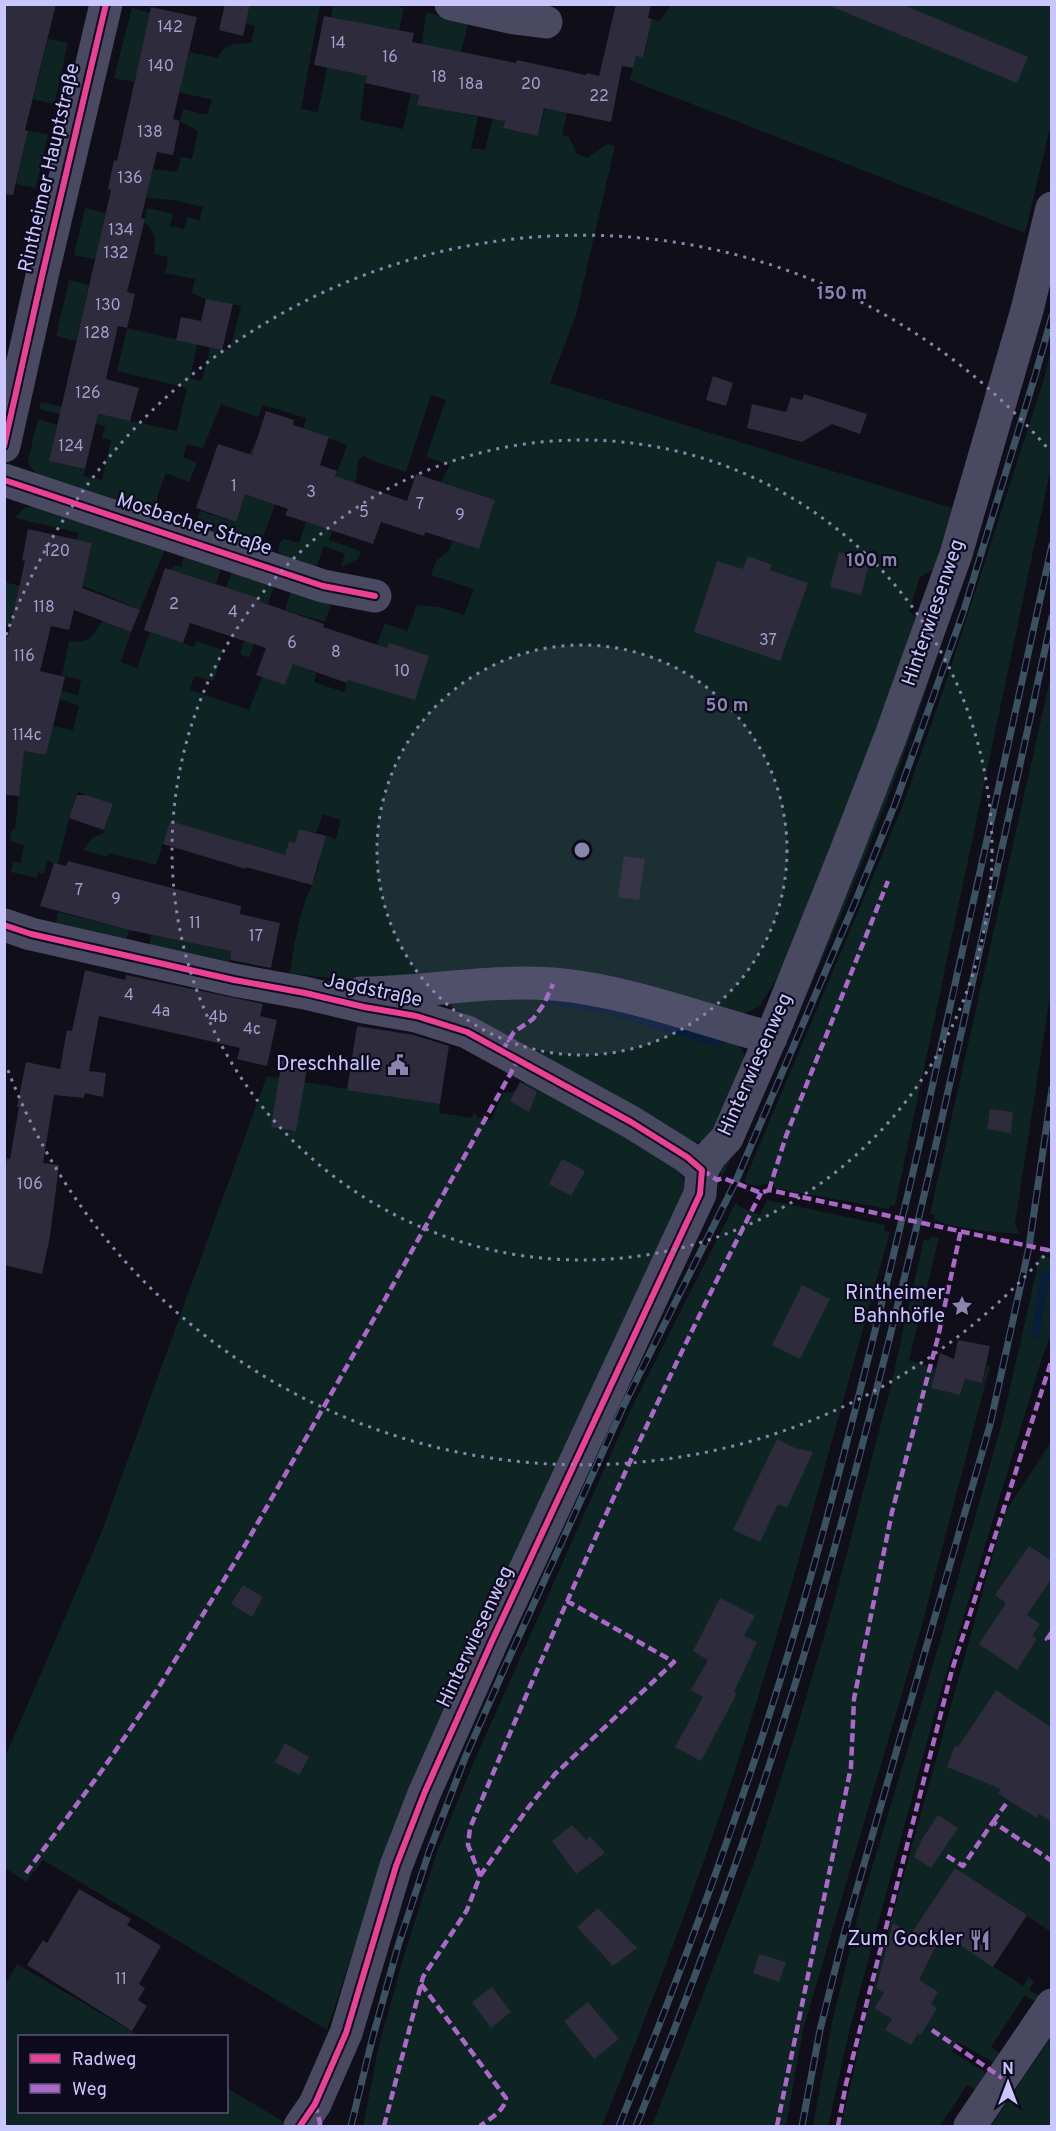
<svg xmlns="http://www.w3.org/2000/svg" width="1056" height="2131" font-family="Overpass,sans-serif">
  <style>
    .green { fill: #0d2423 }
    .lines { fill: none; stroke-linecap: round; stroke-linejoin: round }
    .stream { stroke: #081d3c; stroke-width: 8 }
    .building { fill: #2d2b3c }
    .minor { stroke: #494962; stroke-width: 33 }
    .rail-casing { stroke: #3b5263; stroke-width: 7 }
    .rail { stroke: #0d0a1d; stroke-width: 4.5; stroke-dasharray: 14; stroke-linecap: butt }
    .quiet { stroke: #ac68c9; stroke-width: 4.5; stroke-dasharray: 9 4.5; stroke-linecap: butt }
    .cycleway-casing { stroke: #0d0a1d; stroke-width: 10 }
    .cycleway { stroke: #ea4096; stroke-width: 6 }
    .ring { fill: none; stroke: #8986ae; stroke-width: 3; stroke-dasharray: 3 6 }
    .labels { text-anchor: middle; dominant-baseline: central; stroke-width: 4.5; stroke-linejoin: round; paint-order: stroke }
    .number-label { font-size: 16px; fill: #a39fce }
    .street-label { font-size: 20px; fill: #cac6ff; stroke: #0d0a1d }
    .poi-label { font-size: 20px; fill: #cac6ff; stroke: #0d0a1d; text-anchor: end }
    .centre { fill: #8986ae; stroke: #0d0a1d; stroke-width: 3 }
    .ring-label { font-size: 18px; text-anchor: middle; font-weight: bold; fill: #8986ae; stroke: #0d0a1d; stroke-width: 4.5; stroke-linejoin: round; paint-order: stroke }
  </style>
  <rect width="100%" height="100%" fill="#100e19"/>
  <path class="green" d="M250,5H320L301,109L318,112L327,68L352,73L363,24L331,17L333,5H393L404,8L399,30L379,26L365,83L360,120L403,129L422,43L426,12L468,24L461,52L429,46L417,104L478,117L471,148L485,150L497,100L509,102L503,128L538,136L547,101L569,106L562,135L569,137L577,154L587,158L607,144L615,146L576,315L550,383L952,508L934,569L920,577L909,611L916,617L861,773L781,972L759,1007L733,1018L418,982L317,977L290,973C293,950 297,927 304,905C309,889 319,873 320,856C321,847 317,846 320,834L336,839L341,820L323,814L316,833L299,829L295,843L289,841L285,855L250,868L234,865L170,822L156,865L109,853L108,857L83,850L93,837L103,834L113,804L78,792L69,818L58,864L47,861L44,874L38,872L37,878L11,872L13,862L21,863L24,845L10,841L12,829H15L20,784L17,749L46,755L53,726L73,730L79,706L50,695L51,689L78,695L81,680L62,676L69,641C90,643 92,638 102,621L131,632L121,662L137,668L150,632L194,647L196,641L223,650L214,681L194,676L190,690L249,710L262,677L285,685L294,661L310,666L309,670L316,673L314,682L344,692L351,672L365,676L385,623L407,631L417,605L440,607L464,615L474,589L431,575L436,561L449,550L453,541L479,549L495,500L441,482L450,465L426,457L446,400L431,395L406,472L373,461L364,456L358,460L357,477L337,532L332,531L329,540L361,551L358,559L341,567L345,554L324,546L315,571L282,556L278,551L280,543L284,539L299,543L306,522L318,526L347,445L303,429L306,418L263,405L258,417L221,404L203,448L187,444L183,457L197,463L189,482L166,473L157,497L159,519L37,474L30,466L28,460L38,419L57,425L50,461L85,469L83,476L102,480L111,440L102,438L105,426L39,409L41,402L177,431L187,388L117,371L127,328L197,344L190,379L202,381L210,347L230,350L241,306L206,299L192,293L195,279L165,273L168,257L154,254L155,237L148,225L144,223L147,208L173,214L170,226L184,229L187,217L200,220L203,207L175,200L146,198L153,169L177,172L181,157L192,159L198,131L180,121L183,109L207,115L212,100L179,92L189,52L218,58C224,42 236,44 251,43L255,26L246,23Z
    M671,5H1051V124L1025,233L630,80L636,56L644,57L652,19L660,21Z
    M132,8L150,13L134,82L114,78Z
    M48,39L68,43L54,104L33,99Z
    M28,131L48,134L36,188L16,184Z
    M85,208L106,213L95,259L74,255Z
    M69,280L89,285L76,341L56,336Z
    M1051,349V467L895,1206L890,1205L889,1209L774,1188V1182L769,1180L768,1184L754,1186L744,1182L903,805L946,682L1044,379Z
    M257,439L285,448L284,481L258,550L193,529L200,511L235,522L245,494L249,454Z
    M28,507H36L165,549L140,610L87,587L49,579L52,567L85,574L92,543L77,540L79,533L15,518L23,509Z
    M184,556L221,568L216,584L171,570L174,565L181,567Z
    M232,572L274,586L249,658L240,654L259,598L226,587Z
    M5,582L20,586L45,636L5,626Z
    M291,591L331,604L325,622L285,610Z
    M953,611C931,674 911,738 887,800C838,928 783,1052 723,1175L716,1169Z
    M1051,675V990L1015,1224L1019,1234C991,1232 960,1229 934,1220L935,1215L930,1214Z
    M58,912L129,930L125,945L54,930Z
    M151,934L231,951L229,963L149,945Z
    M551,991L736,1042L743,1051L745,1058L711,1137L691,1145L508,1044L453,1007L451,1003Z
    M267,1076L440,1104L439,1113L472,1118L474,1112L477,1117L491,1121L503,1093L515,1091L519,1084L532,1081L679,1169L684,1182L685,1192L366,1912L327,2030L43,1860L26,1882L5,1868V1757L102,1531Z
    M767,1200L885,1225L884,1231L890,1232C844,1395 801,1560 750,1723C707,1860 656,1994 602,2126H363L379,2045L406,1949L437,1852L475,1759L632,1407L736,1202L738,1206L760,1215Z
    M930,1236L939,1238L909,1360L936,1368L931,1388L960,1395L965,1379L982,1383L987,1365L990,1366L920,1632L803,2030L786,2126H652L754,1863L795,1735L834,1602L889,1393L924,1239L929,1241Z
    M1040,1255L1051,1258V1335L1042,1358L938,1701L851,2024L828,2126H813L831,2027L861,1904L940,1641L1003,1419Z
    M1051,1442V1932L1027,1916L993,1966L1023,1986L1029,1977L1034,1981L1029,1990L1042,1998L1039,2004L1025,1995L991,2047L1004,2056L994,2063L958,2042L952,2052L984,2071L987,2076L981,2093L967,2085L940,2126H841L875,1978L1005,1512Z
    M17,1964L140,2036H20V2112H226L227,2088L286,2123L284,2126H5V1985Z
    M1051,2037V2126H990H991Z"/>
  <g class="lines">
    <path class="stream" d="M548,1000L609,1010L718,1043
      M1035,1335L1045,1277L1049,1276"/>
  </g>
  <path class="building" d="M4,4H56L25,130L28,131L13,195L4,194Z
    M225,4H250L243,36L219,30Z
    M616,4H651L648,18L652,19L643,58L636,56L633,68L622,66L611,122L544,108L538,136L503,128L505,121L417,105L419,95L365,83L367,76L314,65L324,16L414,33L412,42L516,63L517,60L586,75L587,73L599,76Z
    M901,4L1028,57L1017,83L828,5Z
    M151,7L197,17L173,119L180,121L173,155L157,152L141,218L145,219L127,292L135,294L127,328L118,326L106,379L139,388L130,421L98,414L85,469L49,461L111,190L108,189L114,160L117,161Z
    M206,299L233,304L222,350L176,340L181,317L201,321Z
    M713,376L733,383L726,406L706,400Z
    M804,394L867,414L860,434L832,424L802,442L747,428L752,404L786,412L791,397L802,400Z
    M266,411L294,420L293,425L329,437L320,465L337,471L335,476L407,501L416,474L495,500L479,549L425,532L424,536L381,522L373,544L285,515L288,509L245,494L236,522L196,508L218,444L252,455Z
    M28,529L92,543L82,588L140,610L131,632L74,610L69,630L51,626L40,671L65,677L46,755L24,751L19,796L4,795V636L8,637L25,561L22,560Z
    M839,552L870,560L861,595L830,587Z
    M748,556L772,565L770,570L808,583L780,661L694,632L717,561L743,569Z
    M165,568L259,598L258,601L324,624L323,627L387,648L389,643L429,656L415,700L348,680L347,683L293,664L285,685L256,675L266,648L190,623L183,643L144,630Z
    M77,795H86L113,804L104,830L69,818Z
    M170,821L285,855L289,841L295,843L299,829L326,836L312,885L246,867V869L163,844Z
    M624,856L645,859L639,900L618,897Z
    M68,861L241,906L240,914L280,923L271,968L230,960L231,951L129,930L40,906L54,863L66,866Z
    M85,970L125,980L126,975L263,1004L260,1016L277,1020L267,1066L237,1059L240,1048L99,1016L89,1071L106,1073L103,1097L85,1093L84,1098L54,1095L43,1163L59,1165L50,1236L42,1274L4,1265V1174L7,1158L10,1159L19,1107H17L26,1062L60,1069L67,1030L72,1031Z
    M357,1026L414,1035L449,1046L440,1104L347,1090Z
    M282,1059L308,1063L296,1131L271,1127Z
    M520,1082L537,1092L529,1112L510,1101Z
    M990,1109L1013,1112L1011,1133L987,1129Z
    M562,1159L585,1171L571,1196L549,1184Z
    M802,1285L830,1299L800,1359L772,1345Z
    M958,1340L990,1346L982,1383L965,1379L960,1395L931,1388L940,1353L954,1359Z
    M777,1439L795,1448L813,1452L787,1508L778,1504L760,1542L733,1530Z
    M1029,1546L1052,1561V1578L1027,1615L1040,1624L1032,1636L1037,1639L1017,1670L979,1644L1006,1603L995,1595Z
    M243,1585L263,1597L252,1617L231,1604Z
    M720,1598L755,1616L744,1636L757,1642L734,1692L737,1693L701,1761L675,1747L703,1697L691,1690L708,1660L693,1651Z
    M996,1690L1052,1728V1822L1039,1814L1037,1818L1011,1802L998,1793L1001,1789L947,1767L955,1746L958,1747Z
    M285,1743L309,1757L299,1775L275,1762Z
    M938,1815L958,1828L931,1868L914,1857L921,1841Z
    M572,1825L586,1840L590,1836L605,1853L576,1874L552,1841Z
    M955,1868L1027,1915L993,1967L942,1933L919,1980L938,1992L931,2004L937,2008L921,2035L918,2033L911,2045L885,2030L892,2019L874,2008L884,1993L876,1988L893,1923L911,1934Z
    M79,1889L131,1919L127,1925L161,1946L139,1984L145,1988L138,2000L147,2006L132,2031L27,1965L43,1940L47,1943Z
    M598,1908L637,1948L613,1966L577,1927Z
    M759,1954L786,1962L779,1982L753,1973Z
    M492,1987L511,2012L491,2028L472,2002Z
    M588,2002L619,2039L594,2059L564,2021Z"/>
  <g class="lines">
    <path class="minor" d="M451,4L514,18L546,22
      M4,446L42,276L106,4
      M4,480L323,586L375,596
      M4,925L31,934L234,980L305,993L364,1007L416,1016L467,1032L631,1122L687,1157L702,1170
      M361,993C425,993 489,979 553,984C626,990 700,1019 771,1038
      M300,2126L315,2104L346,2033L396,1866L424,1794L492,1641L700,1194L702,1170L710,1156L727,1138L777,1023L845,854L890,738L956,554L1027,310L1052,208
      M970,2126L1052,2005"/>
    <defs>
      <path id="rail" d="M351,2126L372,2040L398,1946L429,1852L465,1758L505,1667L624,1405L735,1183L856,900L895,804L964,610L1035,376L1052,316
        M619,2126C686,1961 748,1792 798,1621C844,1463 883,1302 920,1142C965,943 1008,744 1052,545
        M636,2126C703,1961 764,1793 814,1621C909,1291 979,953 1052,617
        M802,2126L820,2030L844,1934L990,1425L1029,1247L1052,1089"/>
    </defs>
    <use href="#rail" class="rail-casing"/>
    <use href="#rail" class="rail"/>
    <path class="quiet" d="M502,1051L514,1032L533,1019L544,1004L553,984
      M702,1170L717,1180L723,1178L761,1193L769,1190L1052,1251
      M769,1190L786,1136L888,881
      M1052,1632L1047,1639L1052,1642
      M993,1822L1006,1804
      M947,1856L963,1866L993,1822L1052,1861
      M26,1873L103,1769L157,1690L244,1547L384,1301L518,1060
      M480,1876L528,1808L555,1774L674,1662L567,1601
      M421,1984L506,2098C505,2111 489,2119 480,2126
      M932,2030L1002,2078
      M315,2104L320,2123V2126
      M384,2126L423,1977L467,1910L480,1876L468,1845L470,1828C560,1613 654,1400 761,1193
      M777,2126L851,1767L854,1699L892,1512L938,1337L961,1230
      M838,2126L846,2084L952,1670L1052,1359"/>
    <defs>
      <path id="cycleway" d="M4,446L42,276L106,4
        M4,480L323,586L375,596
        M4,925L31,934L234,980L305,993L364,1007L416,1016L467,1032L631,1122L687,1157L702,1170L700,1194L492,1641L424,1794L396,1866L346,2033L315,2104L300,2126"/>
    </defs>
    <use href="#cycleway" class="cycleway-casing"/>
    <use href="#cycleway" class="cycleway"/>
  </g>
  <circle cx="582" cy="850" r="205" fill="#8986ae" fill-opacity=".12"/>
  <g class="ring">
    <circle cx="582" cy="850" r="205"/>
    <circle cx="582" cy="850" r="410"/>
    <path d="M1050 1249A615 615 0 0 1 6 1065M6 635A615 615 0 0 1 1050 451"/>
  </g>
  <defs>
    <symbol id="civic-bare" viewBox="-9 -9 18 18"><path d="M-.6-6.5H3V-4.5H.6V-3L4-1V1h2V6H-6V1h2V-1L-.6-3ZM-1.2 2.5V6h2.4V2.5Z" fill="#8986ae" stroke="#0d0a1d" stroke-width="2.5" paint-order="stroke"/></symbol>
    <symbol id="sight-bare" viewBox="-9 -9 18 18"><path d="M0-6L1.8-2.2L6-1.7L2.9 1.2L3.7 5.4L0 3.3L-3.7 5.4L-2.9 1.2L-6-1.7L-1.8-2.2Z" fill="#8986ae" stroke="#0d0a1d" stroke-width="2.5" paint-order="stroke"/></symbol>
    <symbol id="restaurant-bare" viewBox="-9 -9 18 18"><path d="M-5-6h1v4h1v-4h1v4h1v-4h1v5L-1.5 .5V6h-2V.5L-5-1ZM5-6V6H3V1.5H1.5Q1.5-4 5-6Z" fill="#8986ae" stroke="#0d0a1d" stroke-width="2.5" paint-order="stroke"/></symbol>
  </defs>
  <g fill-rule="evenodd">
    <use href="#civic-bare" x="383" y="1050" width="30" height="30"/>
    <use href="#sight-bare" x="947" y="1291" width="30" height="30"/>
    <use href="#restaurant-bare" x="965" y="1925" width="30" height="30"/>
  </g>
  <g class="labels">
    <g class="number-label">
      <text x="170" y="28">142</text>
      <text x="338" y="44">14</text>
      <text x="390" y="58">16</text>
      <text x="161" y="67">140</text>
      <text x="439" y="78">18</text>
      <text x="471" y="85">18a</text>
      <text x="531" y="85">20</text>
      <text x="599" y="97">22</text>
      <text x="150" y="133">138</text>
      <text x="130" y="179">136</text>
      <text x="121" y="231">134</text>
      <text x="116" y="254">132</text>
      <text x="108" y="306">130</text>
      <text x="97" y="334">128</text>
      <text x="88" y="394">126</text>
      <text x="71" y="447">124</text>
      <text x="234" y="487">1</text>
      <text x="311" y="493">3</text>
      <text x="420" y="505">7</text>
      <text x="364" y="513">5</text>
      <text x="460" y="516">9</text>
      <text x="57" y="552">120</text>
      <text x="174" y="605">2</text>
      <text x="44" y="608">118</text>
      <text x="233" y="613">4</text>
      <text x="768" y="641">37</text>
      <text x="292" y="644">6</text>
      <text x="336" y="653">8</text>
      <text x="24" y="657">116</text>
      <text x="402" y="672">10</text>
      <text x="27" y="736">114c</text>
      <text x="79" y="891">7</text>
      <text x="116" y="900">9</text>
      <text x="195" y="924">11</text>
      <text x="256" y="937">17</text>
      <text x="129" y="996">4</text>
      <text x="161" y="1012">4a</text>
      <text x="218" y="1018">4b</text>
      <text x="252" y="1030">4c</text>
      <text x="30" y="1185">106</text>
      <text x="121" y="1980">11</text>
    </g>
    <g class="street-label">
      <text transform="translate(50 168) rotate(-77)">Rintheimer Hauptstraße</text>
      <text transform="translate(194 525) rotate(18)">Mosbacher Straße</text>
      <text transform="translate(934 613) rotate(-71)">Hinterwiesenweg</text>
      <text transform="translate(373 991) rotate(12)">Jagdstraße</text>
      <text transform="translate(756 1065) rotate(-66)">Hinterwiesenweg</text>
      <text transform="translate(476 1637) rotate(-65)">Hinterwiesenweg</text>
    </g>
    <g class="poi-label">
      <text x="381" y="1065">Dreschhalle</text>
      <text x="945" y="1294">Rintheimer<tspan x="945" dy="23">Bahnhöfle</tspan></text>
      <text x="963" y="1940">Zum Gockler</text>
    </g>
  </g>
  <circle cx="582" cy="850" r="9" class="centre"/>
  <g class="ring-label">
    <text x="842" y="299">150 m</text>
    <text x="872" y="566">100 m</text>
    <text x="727" y="711">50 m</text>
  </g>
  <rect width="1056" height="2131" fill="none" stroke="#cac6ff" stroke-width="12"/>
  <rect x="18" y="2035" width="210" height="78" fill="#0d0a1d" stroke="#595577" stroke-width="1.5"/>
  <rect x="30" y="2054" width="30" height="9" fill="#ea4096" stroke="#595577" stroke-width="1.5"/>
  <text x="72" y="2065" font-size="18" fill="#cac6ff">Radweg</text>
  <rect x="30" y="2084" width="30" height="9" fill="#ac68c9" stroke="#595577" stroke-width="1.5"/>
  <text x="72" y="2095" font-size="18" fill="#cac6ff">Weg</text>
  <g transform="translate(1008 2083)" stroke="#0d0a1d" stroke-width="4.5" paint-order="stroke">
  <path d="M0-4.5L10 22L0 15L-10 22Z" fill="#cac6ff"/>
  <text y="-9" font-size="16" font-weight="bold" text-anchor="middle" fill="#cac6ff">N</text>
  </g>
</svg>
